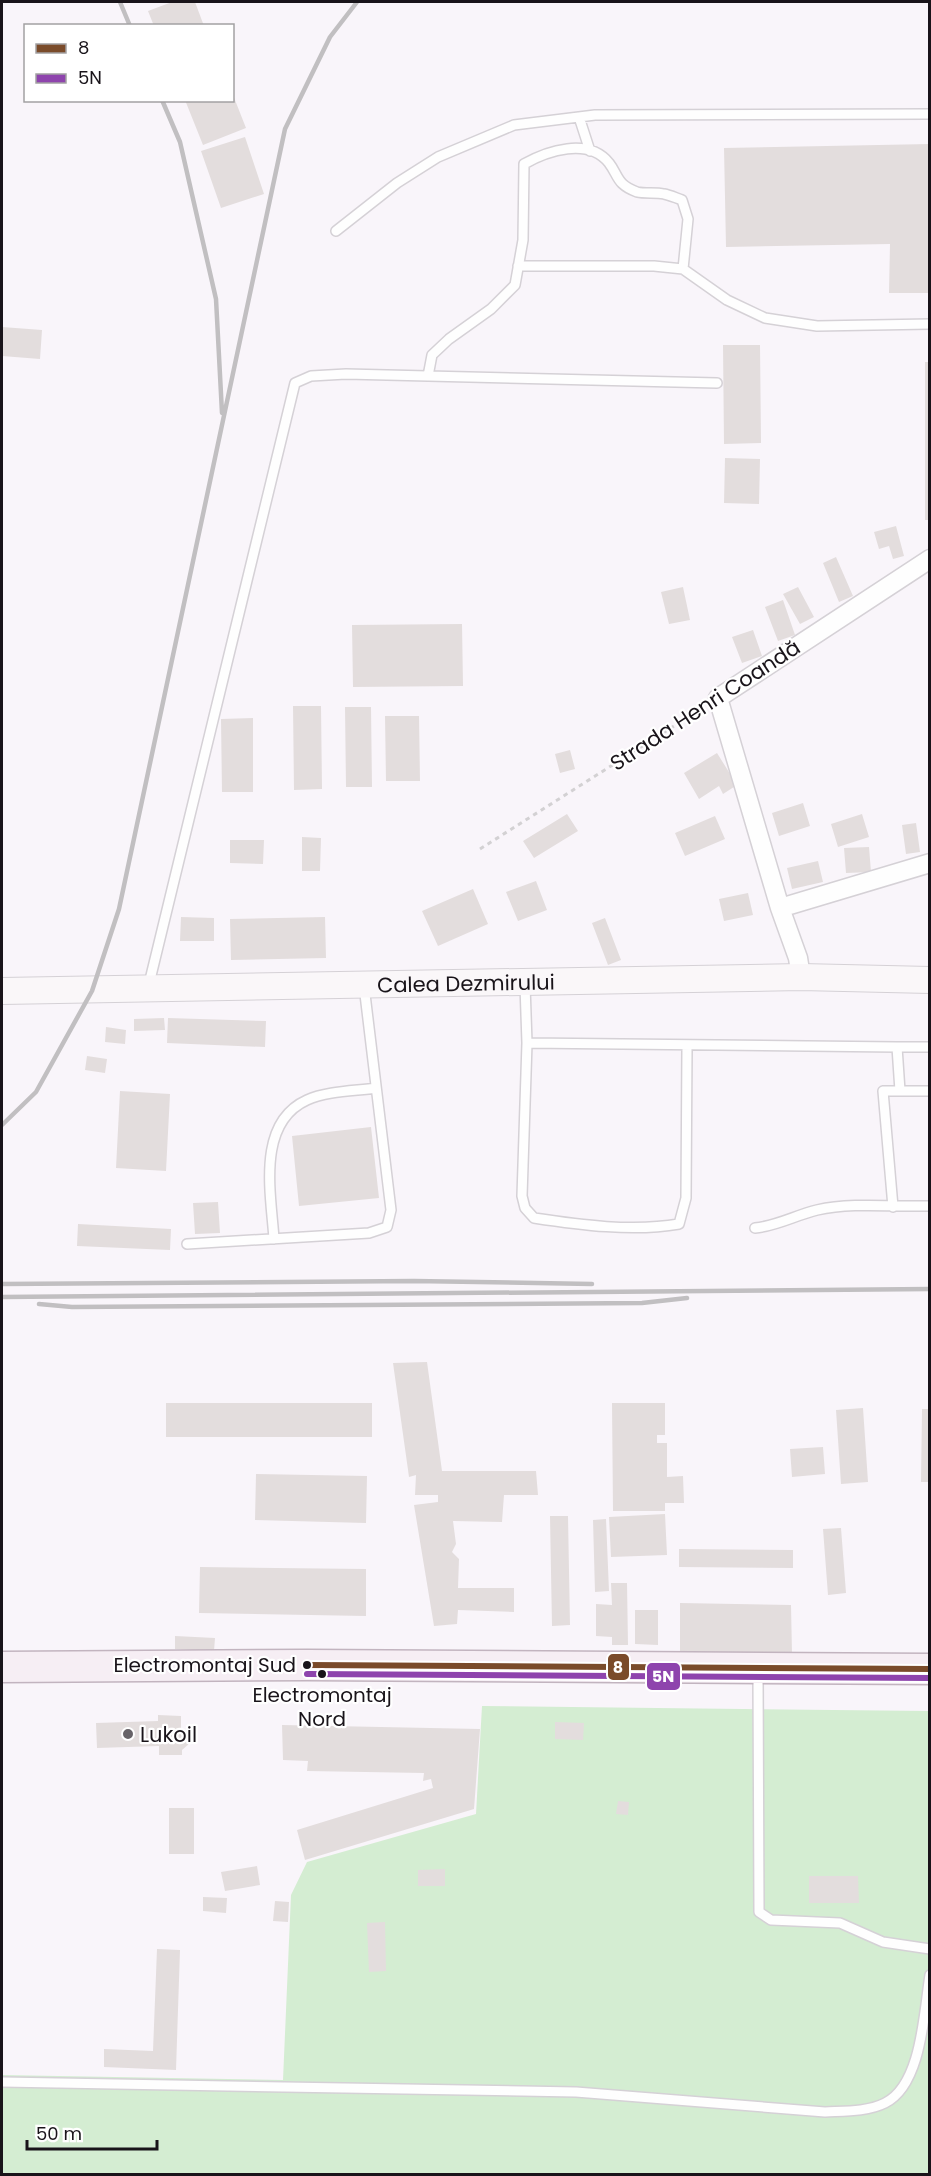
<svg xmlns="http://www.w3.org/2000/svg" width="931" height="2176" font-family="Poppins,sans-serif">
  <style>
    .green { fill: #d4edd2 }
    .building { fill: #e3dddd }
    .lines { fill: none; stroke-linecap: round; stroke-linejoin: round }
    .service-casing { stroke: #d5d1d6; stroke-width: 12 }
    .minor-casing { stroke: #d5d1d6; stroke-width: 21 }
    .secondary-casing { stroke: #d5d1d6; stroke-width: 28 }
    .primary-casing { stroke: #c2b4bf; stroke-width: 33 }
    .path { stroke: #d3d1d3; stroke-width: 3; stroke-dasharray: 4.5 4.5; stroke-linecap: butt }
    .service { stroke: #fefefe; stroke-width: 9 }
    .minor { stroke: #fefefe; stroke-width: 18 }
    .secondary { stroke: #faf7f9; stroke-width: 26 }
    .primary { stroke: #f6eef4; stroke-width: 30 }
    .rail { stroke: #c1bfc1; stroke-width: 4.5 }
    .bus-1-casing { stroke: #fff; stroke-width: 10 }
    .bus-2-casing { stroke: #fff; stroke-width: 10 }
    .bus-1 { stroke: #7a4b2a; stroke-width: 6 }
    .bus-2 { stroke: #8e44ad; stroke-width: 6 }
    .bus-dot { fill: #19141a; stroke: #fff; stroke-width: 2 }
    .poi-dot { fill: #676368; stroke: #fff; stroke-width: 2 }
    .labels { text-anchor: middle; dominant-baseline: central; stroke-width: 4.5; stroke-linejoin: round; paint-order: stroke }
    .bus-label { font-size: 20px; fill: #19141a; stroke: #fff; text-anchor: end }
    .street-label { font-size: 21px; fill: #19141a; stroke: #fff }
    .poi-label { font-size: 21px; fill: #19141a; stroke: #fff; text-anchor: start }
    .line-badge { stroke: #fff; stroke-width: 2 }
    .badge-label { font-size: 16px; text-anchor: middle; font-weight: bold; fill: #fff }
  </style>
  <rect width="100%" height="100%" fill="#f9f5fa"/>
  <path class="green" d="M482,1706L929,1711V2174H2V2075L283,2080L291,1895L307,1862L476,1814Z"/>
  <path class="building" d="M172,2H195L204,26H154L148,11Z
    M233,95L246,128L203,145L185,100H232Z
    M245,137L264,194L221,208L201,151Z
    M930,144V293H889L890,244L726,247L724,148Z
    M2,327L42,330L40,359L2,356Z
    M723,345H760L761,443L724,444Z
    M925,362H930V520H925Z
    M725,458L760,459L759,504L724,503Z
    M896,526L904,556L893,559L889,546L879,549L874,532Z
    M836,557L853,596L839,602L823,563Z
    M683,587L690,620L669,624L661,592Z
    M798,587L814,617L800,624L783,594Z
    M783,600L795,635L778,641L765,607Z
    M462,624L463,686L353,687L352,625Z
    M753,630L762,656L742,663L732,637Z
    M293,706H321L322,789L294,790Z
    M345,707H371L372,787H346Z
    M385,716H419L420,781H386Z
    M253,718V792H222L221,719Z
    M570,750L575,769L560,773L555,754Z
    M717,753L737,785L723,794L719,786L699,799L684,773Z
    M803,803L810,826L779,836L772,813Z
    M567,814L578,831L534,858L523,841Z
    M862,814L869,837L838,847L831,824Z
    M715,816L725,839L685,856L675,833Z
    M916,823L920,852L906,854L902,825Z
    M302,837L321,838L320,871H302Z
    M230,840H264L263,864L230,863Z
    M869,847L871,872L846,873L844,848Z
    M818,861L823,882L792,889L787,868Z
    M536,881L547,910L518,921L506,892Z
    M473,889L488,924L438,946L422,911Z
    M748,893L753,915L724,921L719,899Z
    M181,917L214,918V941H180Z
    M325,917L326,958L231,960L230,919Z
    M605,918L621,960L608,965L592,923Z
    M164,1018L165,1030L134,1031V1019Z
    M168,1018L266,1021L265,1047L167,1043Z
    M106,1027L126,1030L125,1044L105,1042Z
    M87,1056L107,1059L105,1073L85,1070Z
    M120,1091L170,1094L166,1171L116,1168Z
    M371,1127L379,1198L299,1206L292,1136Z
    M218,1202L220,1233L195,1234L193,1203Z
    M78,1224L171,1229L170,1250L77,1246Z
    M427,1362L442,1471H536L538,1495H504L502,1522L453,1521L456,1544L452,1552L459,1559L458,1588H514V1612L458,1610L457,1624L434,1626L414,1505L438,1502V1495H415L416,1475L409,1477L393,1363Z
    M166,1403H372V1437H166Z
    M612,1403H665V1435H657V1443H667V1477L683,1476L684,1503H665V1511H613Z
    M863,1408L868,1482L841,1484L836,1410Z
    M922,1409H930V1482H921Z
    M823,1447L825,1474L792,1477L790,1449Z
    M256,1474L367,1476L366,1523L255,1520Z
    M665,1514L667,1555L611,1557L609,1517Z
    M550,1516H568L570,1625L552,1626Z
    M606,1519L609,1591L595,1592L593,1520Z
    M841,1528L846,1593L828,1595L823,1529Z
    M679,1549L793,1550V1568L679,1567Z
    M200,1567L366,1569V1616L199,1613Z
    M611,1583H627L628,1645H612V1637L596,1636V1604L612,1605Z
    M680,1603L791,1605L792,1654L680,1652Z
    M635,1610H658V1645L635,1644Z
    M175,1636L215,1638L214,1651L175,1649Z
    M158,1715L181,1716V1735L190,1743L182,1750V1755H159V1746L97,1748L96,1723L158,1721Z
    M555,1722L584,1723L583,1740L555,1739Z
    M282,1725L480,1729L474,1809L305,1860L297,1830L433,1788L431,1779L423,1781L424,1773L307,1771L308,1761L283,1760Z
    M618,1801L629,1802L628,1815L616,1814Z
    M169,1808H194V1854H169Z
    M257,1866L260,1885L225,1891L221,1872Z
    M445,1869V1886H418V1870Z
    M809,1876H858L859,1903H809Z
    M203,1897L227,1898L226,1913L203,1911Z
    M275,1901L289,1902L288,1922L273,1921Z
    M385,1922L386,1971L369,1972L367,1923Z
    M157,1949L180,1950L176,2070L104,2067V2049L153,2051Z"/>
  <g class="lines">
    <defs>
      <path id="service" d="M579,117L590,151
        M336,231L397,183L438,157L514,125L595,115L930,114
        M518,266H654L683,269L727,300L765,318L817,326L930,324
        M428,376L432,355L449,339L491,309L515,285L523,240L524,164C547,151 588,137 609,163C619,176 616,184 637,192C645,194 656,192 664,194C670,195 676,198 682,200L688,219L683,269
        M525,985L527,1043L522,1196L525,1208L534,1218C580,1225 633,1232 679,1224L686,1198L687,1047
        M148,988L295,383L311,376L346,374L717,383
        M527,1043L897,1047
        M930,1047H897L900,1091H930
        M893,1207L883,1091H900
        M755,1228C777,1226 796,1215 817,1210C853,1202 893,1207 930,1206
        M274,1239C271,1194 256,1123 307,1100C327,1091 355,1091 376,1088
        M187,1244L369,1233L387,1227L391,1210L364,986
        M758,1673L759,1912L771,1920L840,1923L883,1942L930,1949
        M2,2082L576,2092L825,2112C844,2111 867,2112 885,2103C922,2085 924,2011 930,1975"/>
      <path id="minor" d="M780,908L930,863
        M801,977L798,958L780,908L718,698L930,559"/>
      <g id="secondary">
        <path id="s1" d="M2,991L801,977L930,980"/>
      </g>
      <path id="primary" d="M2,1667L307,1665L930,1669"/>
    </defs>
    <use href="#service" class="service-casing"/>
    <use href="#minor" class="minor-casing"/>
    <use href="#secondary" class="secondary-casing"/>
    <use href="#primary" class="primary-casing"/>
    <path class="path" d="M480,849L704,707"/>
    <use href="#service" class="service"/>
    <use href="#minor" class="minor"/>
    <use href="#secondary" class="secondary"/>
    <use href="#primary" class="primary"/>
    <path class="rail" d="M120,2L130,26
      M162,100L180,142L216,299L222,413
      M2,1125L36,1092L92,991L119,909L285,129L330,37L357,2
      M2,1284L414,1281L592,1284
      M2,1297L930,1289
      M39,1304L72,1307L642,1303L687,1298"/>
    <defs>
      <path id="bus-1" d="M307,1665L930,1669"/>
      <path id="bus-2" d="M307,1674L930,1678"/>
    </defs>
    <use href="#bus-1" class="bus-1-casing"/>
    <use href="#bus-2" class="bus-2-casing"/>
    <use href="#bus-1" class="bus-1"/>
    <use href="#bus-2" class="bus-2"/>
  </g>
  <g class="bus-dot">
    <circle cx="307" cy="1665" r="5"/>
    <circle cx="322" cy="1674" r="5"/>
  </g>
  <circle class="poi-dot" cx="128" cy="1734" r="6"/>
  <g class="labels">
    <g class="bus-label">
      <text x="296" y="1665">Electromontaj Sud</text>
      <text x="322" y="1695" text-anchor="middle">Electromontaj<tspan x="322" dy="24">Nord</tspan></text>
    </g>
    <g class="street-label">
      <text transform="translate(705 705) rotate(-33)">Strada Henri Coandă</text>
      <text stroke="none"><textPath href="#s1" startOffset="464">Calea Dezmirului</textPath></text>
    </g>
    <g class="poi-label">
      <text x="140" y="1734">Lukoil</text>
    </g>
  </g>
  <g class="line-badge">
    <rect x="607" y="1653" width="23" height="28" rx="6" fill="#7a4b2a"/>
    <rect x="646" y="1662" width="35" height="29" rx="6" fill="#8e44ad"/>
  </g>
  <g class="badge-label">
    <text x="618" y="1673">8</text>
    <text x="663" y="1682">5N</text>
  </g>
  <rect width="931" height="2176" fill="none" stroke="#19141a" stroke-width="6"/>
  <rect x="24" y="24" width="210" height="78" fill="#ffffff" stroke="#a3a1a3" stroke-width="1.5"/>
  <rect x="36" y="44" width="30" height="9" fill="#7a4b2a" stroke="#a3a1a3" stroke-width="1.5"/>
  <text x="78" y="54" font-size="18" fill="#19141a">8</text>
  <rect x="36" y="74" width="30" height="9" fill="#8e44ad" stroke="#a3a1a3" stroke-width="1.5"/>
  <text x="78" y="84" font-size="18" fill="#19141a">5N</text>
  <path d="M27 2140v9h130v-9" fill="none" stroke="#19141a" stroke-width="3"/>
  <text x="36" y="2140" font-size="18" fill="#19141a" stroke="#ffffff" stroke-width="4.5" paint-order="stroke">50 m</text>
</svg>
